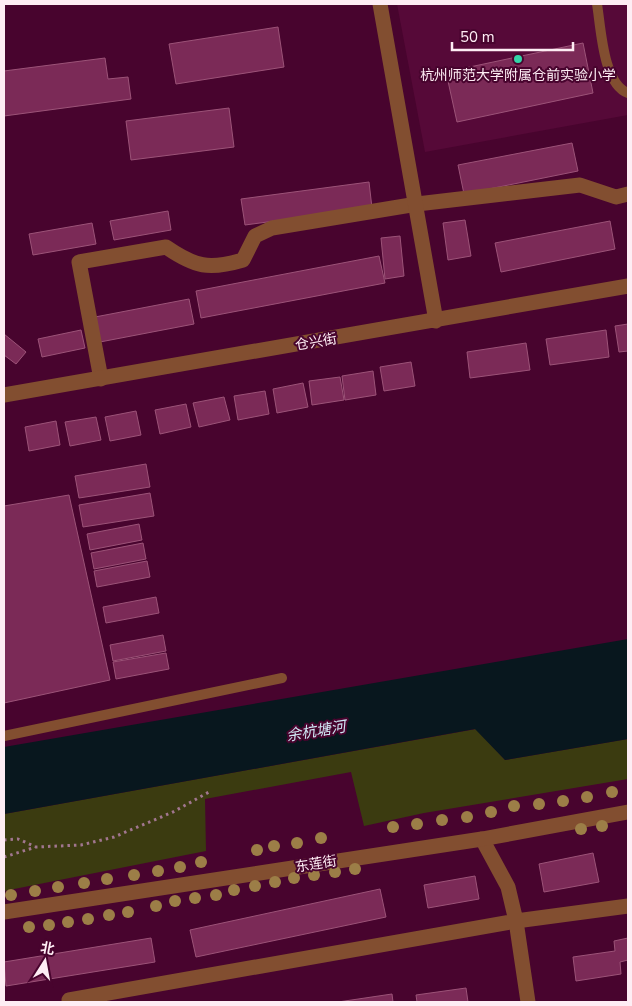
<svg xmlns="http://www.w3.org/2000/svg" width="632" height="1006" font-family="'Nunito Sans','Noto Sans SC',sans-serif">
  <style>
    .built { fill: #560938 }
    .green { fill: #3b3b10 }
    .water { fill: #08171e }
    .building { fill: #7b2a57; stroke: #9c5378 }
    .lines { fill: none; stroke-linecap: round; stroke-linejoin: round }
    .path { stroke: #a1768f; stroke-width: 3; stroke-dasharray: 2.5 4; stroke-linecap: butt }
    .service { stroke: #824e30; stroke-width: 10 }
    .minor { stroke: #824e30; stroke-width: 15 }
    .tertiary { stroke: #824e30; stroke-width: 15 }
    .tree { fill: #9c7e47 }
    .poi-dot { fill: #34d4a8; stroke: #48042e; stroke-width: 2 }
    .labels { text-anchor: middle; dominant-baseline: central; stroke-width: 4; stroke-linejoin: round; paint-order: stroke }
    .poi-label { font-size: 14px; fill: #feedf4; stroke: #48042e }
    .street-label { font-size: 14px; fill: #feedf4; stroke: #48042e }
    .water-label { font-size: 15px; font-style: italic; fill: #cfe7f4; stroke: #48042e }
  </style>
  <rect width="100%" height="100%" fill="#48042e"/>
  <path class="built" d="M397,4H628V115L425,152Z"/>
  <path class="green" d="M476,729L505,760L628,739V779L424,813L364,826L351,772L205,799L206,851L4,891V814Z"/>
  <path class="water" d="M628,639V739L505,760L475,729L4,814V747Z"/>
  <path class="building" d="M278,27L284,67L176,84L169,44Z
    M583,43L593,93L457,122L446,72Z
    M105,58L108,79L128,77L131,99L4,116V71Z
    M229,108L234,147L131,160L126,121Z
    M572,143L578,171L464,194L458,165Z
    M369,182L372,208L245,225L241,199Z
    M168,211L171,230L114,240L110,221Z
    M465,220L471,256L448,260L443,223Z
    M610,221L615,249L501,272L495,243Z
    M92,223L96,244L33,255L29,234Z
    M400,236L404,276L385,279L381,238Z
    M379,256L385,283L201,318L196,291Z
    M189,299L194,324L100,342L95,317Z
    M628,324V351L619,352L615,326Z
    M81,330L85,348L42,357L38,339Z
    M606,330L609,357L550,365L546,339Z
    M4,334L26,352L16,364L4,355Z
    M526,343L530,370L470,378L467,352Z
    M411,362L415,386L384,391L380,367Z
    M373,371L376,395L345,400L342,376Z
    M340,377L344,400L312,405L309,381Z
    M303,383L308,407L277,413L273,389Z
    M265,391L269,414L238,420L234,396Z
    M224,397L230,420L199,427L193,403Z
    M186,404L191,427L160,434L155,410Z
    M136,411L141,435L110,441L105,417Z
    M96,417L101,440L70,446L65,422Z
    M56,421L60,445L29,451L25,427Z
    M146,464L150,487L79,498L75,476Z
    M150,493L154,516L83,527L79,505Z
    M69,495L110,680L4,703V506Z
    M139,524L142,540L90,550L87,534Z
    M143,543L146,559L94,569L91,553Z
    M147,561L150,577L97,587L94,571Z
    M156,597L159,613L106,623L103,607Z
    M163,635L166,651L113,661L110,645Z
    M166,653L169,669L116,679L113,662Z
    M593,853L599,882L544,892L539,864Z
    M475,876L479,899L428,908L424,885Z
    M380,889L386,917L196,957L190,930Z
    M151,938L155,962L6,986L4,962Z
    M628,938V960L620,962L621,974L576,981L573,957L615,951L614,941Z
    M466,988L468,1002H417L416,995Z
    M392,994L393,1002H338Z"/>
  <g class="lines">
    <path class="path" d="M4,840L18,839L36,847
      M4,857L36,847L81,845L114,837L173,812L209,792"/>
    <path class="service" d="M597,4C601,28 603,84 628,93
      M4,736L282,678"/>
    <path class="minor" d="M101,379L79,262L166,247C195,267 209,270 243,260L255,236L272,228L417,204L580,185L616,197L628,194
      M482,839L508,887L516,921L528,1002
      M69,1000L516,921L628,906"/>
    <path class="tertiary" d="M380,4L436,321
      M4,395L628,286
      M4,912L482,839L628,812"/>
  </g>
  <g class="tree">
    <circle cx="612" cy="792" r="6"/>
    <circle cx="587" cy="797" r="6"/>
    <circle cx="563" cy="801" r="6"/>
    <circle cx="539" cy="804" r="6"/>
    <circle cx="514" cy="806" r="6"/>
    <circle cx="491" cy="812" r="6"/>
    <circle cx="467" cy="817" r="6"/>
    <circle cx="442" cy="820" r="6"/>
    <circle cx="417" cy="824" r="6"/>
    <circle cx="602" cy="826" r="6"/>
    <circle cx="393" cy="827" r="6"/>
    <circle cx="581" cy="829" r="6"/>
    <circle cx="321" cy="838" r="6"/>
    <circle cx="297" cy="843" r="6"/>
    <circle cx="274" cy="846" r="6"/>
    <circle cx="257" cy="850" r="6"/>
    <circle cx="201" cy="862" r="6"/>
    <circle cx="180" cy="867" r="6"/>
    <circle cx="355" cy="869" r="6"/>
    <circle cx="158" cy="871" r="6"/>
    <circle cx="335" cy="872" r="6"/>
    <circle cx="134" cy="875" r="6"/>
    <circle cx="314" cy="875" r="6"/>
    <circle cx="294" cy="878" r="6"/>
    <circle cx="107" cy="879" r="6"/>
    <circle cx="275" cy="882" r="6"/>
    <circle cx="84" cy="883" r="6"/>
    <circle cx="255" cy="886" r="6"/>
    <circle cx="58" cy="887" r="6"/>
    <circle cx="234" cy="890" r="6"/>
    <circle cx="35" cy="891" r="6"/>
    <circle cx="11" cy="895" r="6"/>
    <circle cx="216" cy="895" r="6"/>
    <circle cx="195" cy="898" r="6"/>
    <circle cx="175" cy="901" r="6"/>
    <circle cx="156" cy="906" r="6"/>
    <circle cx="128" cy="912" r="6"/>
    <circle cx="109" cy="915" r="6"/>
    <circle cx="88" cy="919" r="6"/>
    <circle cx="68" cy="922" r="6"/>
    <circle cx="49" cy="925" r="6"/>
    <circle cx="29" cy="927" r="6"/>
  </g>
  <circle class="poi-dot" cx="518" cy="59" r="5"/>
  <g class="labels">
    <g class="poi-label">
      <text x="518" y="75">杭州师范大学附属仓前实验小学</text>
    </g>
    <g class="street-label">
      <text transform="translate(316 342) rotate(-10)">仓兴街</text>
      <text transform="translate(316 864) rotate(-9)">东莲街</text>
    </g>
    <g class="water-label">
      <text transform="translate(316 731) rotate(-9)">余杭塘河</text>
    </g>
  </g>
  <rect width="632" height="1006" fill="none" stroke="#feedf4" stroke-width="10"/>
  <g transform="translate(45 961) rotate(11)" stroke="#48042e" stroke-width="4" paint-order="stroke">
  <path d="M0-4L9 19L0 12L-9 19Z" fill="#feedf4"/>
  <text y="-8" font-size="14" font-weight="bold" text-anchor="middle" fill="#feedf4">北</text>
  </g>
  <path d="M452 42v8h121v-8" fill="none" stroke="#feedf4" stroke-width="2.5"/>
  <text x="460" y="42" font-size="15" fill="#feedf4" stroke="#48042e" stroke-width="4" paint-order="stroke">50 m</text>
</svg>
